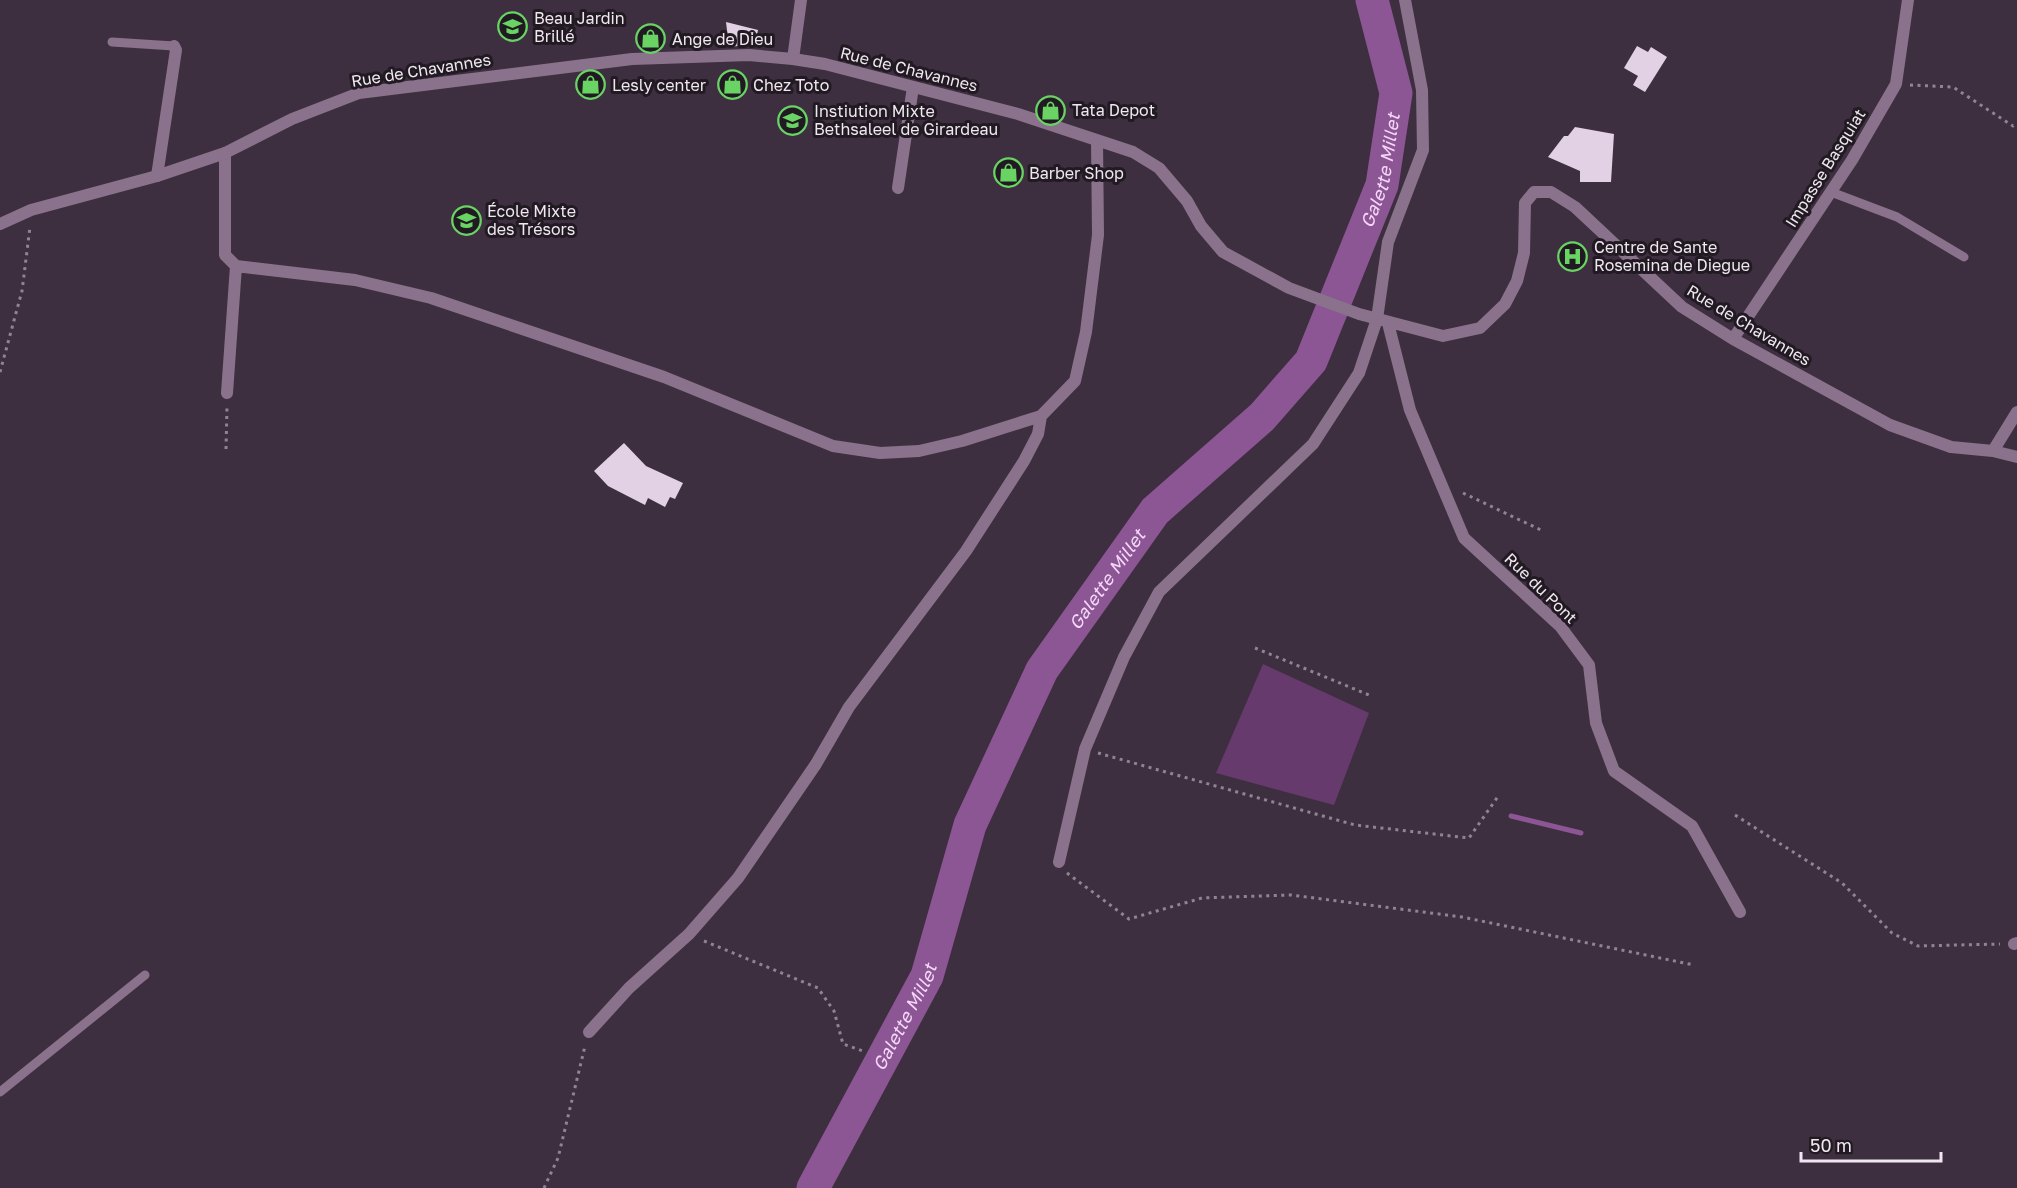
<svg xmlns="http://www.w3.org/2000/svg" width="2017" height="1188" font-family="'Golos Text',sans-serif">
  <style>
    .green { fill: #673a6d }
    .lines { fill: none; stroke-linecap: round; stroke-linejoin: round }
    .stream { stroke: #8c5694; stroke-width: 5 }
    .river { stroke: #8c5694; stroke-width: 33 }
    .building { fill: #e2d0e4 }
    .path { stroke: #908492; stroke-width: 3; stroke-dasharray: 3 4.5; stroke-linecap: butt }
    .service { stroke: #8a728d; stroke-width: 9 }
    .minor { stroke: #8a728d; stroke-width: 12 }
    .tertiary { stroke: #8a728d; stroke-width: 12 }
    .labels { text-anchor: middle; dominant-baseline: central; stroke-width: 6; stroke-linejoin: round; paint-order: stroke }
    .poi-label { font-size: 16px; fill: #f0e7f1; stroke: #211a22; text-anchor: start }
    .street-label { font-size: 16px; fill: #f0e7f1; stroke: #211a22 }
    .water-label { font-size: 18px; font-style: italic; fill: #f6d7fa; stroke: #211a22 }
  </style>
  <rect width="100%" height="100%" fill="#3e2f40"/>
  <path class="green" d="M1263,664L1369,713L1334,805L1216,773Z"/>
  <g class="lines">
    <path class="stream" d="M1511,816L1581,833"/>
    <path class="river" id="s1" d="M813,1188L927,976L970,825L1042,670L1155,511L1262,417L1311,361L1382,185L1396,93L1372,0"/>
  </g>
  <path class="building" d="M726,22L758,30L755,44L729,47Z
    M1637,46L1648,52L1651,47L1667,57L1645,92L1633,85L1638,76L1624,68Z
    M1575,127L1614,134L1611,182H1580V171L1548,157L1564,136H1568Z
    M624,443L646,466L683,483L675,499L670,497L665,507L648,498L645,505L608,486L594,471Z"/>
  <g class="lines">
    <path class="path" d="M1910,85L1953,87L2013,126L2017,124
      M0,372L22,291L30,227
      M226,449L227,407
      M1463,493L1543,531
      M1255,648L1369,695
      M1098,753L1355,825L1469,838L1499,795
      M1735,815L1842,883L1892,933L1918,946L2000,944
      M1067,873L1129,919L1202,898L1291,895L1462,917L1694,965
      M704,941L818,988L834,1011L843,1044L866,1052
      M544,1188L558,1158L585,1046"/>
    <path class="service" d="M112,42L174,46
      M1831,192L1897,217L1964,257
      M0,1092L145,975"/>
    <path class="minor" d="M793,59L825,64L1018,114L1133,152L1159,168L1187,201L1201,226L1223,252L1289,288L1359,314L1443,336L1480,328L1505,304L1517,281L1524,253L1525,203L1534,192H1551L1575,207L1682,307L1733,339L1890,425L1951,447L1993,451L2017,457
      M225,153V255L236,266L355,280L431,298L664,377L833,446L880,453L919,451L962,441L1041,416L1075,381L1086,332L1098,235L1097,141
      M157,176L176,50L174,46
      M898,188L913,87
      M1388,323L1410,410L1464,538L1560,626L1589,665L1596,723L1614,771L1692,826L1740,912
      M1733,339L1852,160L1896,84L1908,0
      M227,393L236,266
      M1993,451L2017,412
      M1059,862L1085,749L1124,657L1159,592L1313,444L1359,373L1377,319L1388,242L1423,150L1422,90L1405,0
      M2014,944L2017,943
      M589,1032L629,988L689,934L738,878L816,764L849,707L966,551L1024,461L1038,434L1041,416"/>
    <path class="tertiary" d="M0,224L31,210L157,176L225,153L292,119L359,93L632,59L749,55L793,59L801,0"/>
  </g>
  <defs>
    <symbol id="school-ring" viewBox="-11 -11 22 22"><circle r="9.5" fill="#211a22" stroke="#69d364" stroke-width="1.5"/><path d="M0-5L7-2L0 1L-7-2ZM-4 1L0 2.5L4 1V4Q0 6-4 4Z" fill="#69d364"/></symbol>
    <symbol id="shop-ring" viewBox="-11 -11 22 22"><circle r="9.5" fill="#211a22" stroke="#69d364" stroke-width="1.5"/><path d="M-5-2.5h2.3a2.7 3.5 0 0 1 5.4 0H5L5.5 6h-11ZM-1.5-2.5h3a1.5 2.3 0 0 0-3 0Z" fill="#69d364"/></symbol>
    <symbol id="university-ring" viewBox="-11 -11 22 22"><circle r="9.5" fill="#211a22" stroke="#69d364" stroke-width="1.5"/><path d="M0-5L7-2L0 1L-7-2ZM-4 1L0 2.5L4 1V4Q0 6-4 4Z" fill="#69d364"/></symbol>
    <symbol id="hospital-ring" viewBox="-11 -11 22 22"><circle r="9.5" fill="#211a22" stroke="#69d364" stroke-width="1.5"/><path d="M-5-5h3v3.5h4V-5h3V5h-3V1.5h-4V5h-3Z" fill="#69d364"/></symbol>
  </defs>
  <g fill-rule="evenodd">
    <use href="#school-ring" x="496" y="10" width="33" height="33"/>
    <use href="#shop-ring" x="634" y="22" width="33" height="33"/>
    <use href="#shop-ring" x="574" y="68" width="33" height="33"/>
    <use href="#shop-ring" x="716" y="68" width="33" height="33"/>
    <use href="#shop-ring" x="1034" y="94" width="33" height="33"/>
    <use href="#university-ring" x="776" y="104" width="33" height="33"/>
    <use href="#shop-ring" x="992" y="156" width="33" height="33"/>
    <use href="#school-ring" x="450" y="204" width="33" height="33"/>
    <use href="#hospital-ring" x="1556" y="240" width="33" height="33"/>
  </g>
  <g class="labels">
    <g class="poi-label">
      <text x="534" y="18">Beau Jardin<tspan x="534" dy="18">Brillé</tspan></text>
      <text x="672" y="39">Ange de Dieu</text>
      <text x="612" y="85">Lesly center</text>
      <text x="753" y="85">Chez Toto</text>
      <text x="1072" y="110">Tata Depot</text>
      <text x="814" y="111">Instiution Mixte<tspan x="814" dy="18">Bethsaleel de Girardeau</tspan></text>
      <text x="1029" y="173">Barber Shop</text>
      <text x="487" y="211">École Mixte<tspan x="487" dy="18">des Trésors</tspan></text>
      <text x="1594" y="247">Centre de Sante<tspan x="1594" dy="18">Rosemina de Diegue</tspan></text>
    </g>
    <g class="street-label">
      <text transform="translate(909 69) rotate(14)">Rue de Chavannes</text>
      <text transform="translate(421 70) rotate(-9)">Rue de Chavannes</text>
      <text transform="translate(1825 168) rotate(-58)">Impasse Basquiat</text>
      <text transform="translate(1749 325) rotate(31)">Rue de Chavannes</text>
      <text transform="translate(1541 588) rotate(44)">Rue du Pont</text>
    </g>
    <g class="water-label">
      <text stroke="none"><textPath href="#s1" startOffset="1184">Galette Millet</textPath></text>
      <text stroke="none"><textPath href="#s1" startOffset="680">Galette Millet</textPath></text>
      <text stroke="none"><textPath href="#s1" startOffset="194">Galette Millet</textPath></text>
    </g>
  </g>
  <path d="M1801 1152v9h140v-9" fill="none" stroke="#f0e7f1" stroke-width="3"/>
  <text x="1810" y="1152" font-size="18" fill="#f0e7f1" stroke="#211a22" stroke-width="4.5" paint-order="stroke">50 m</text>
</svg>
